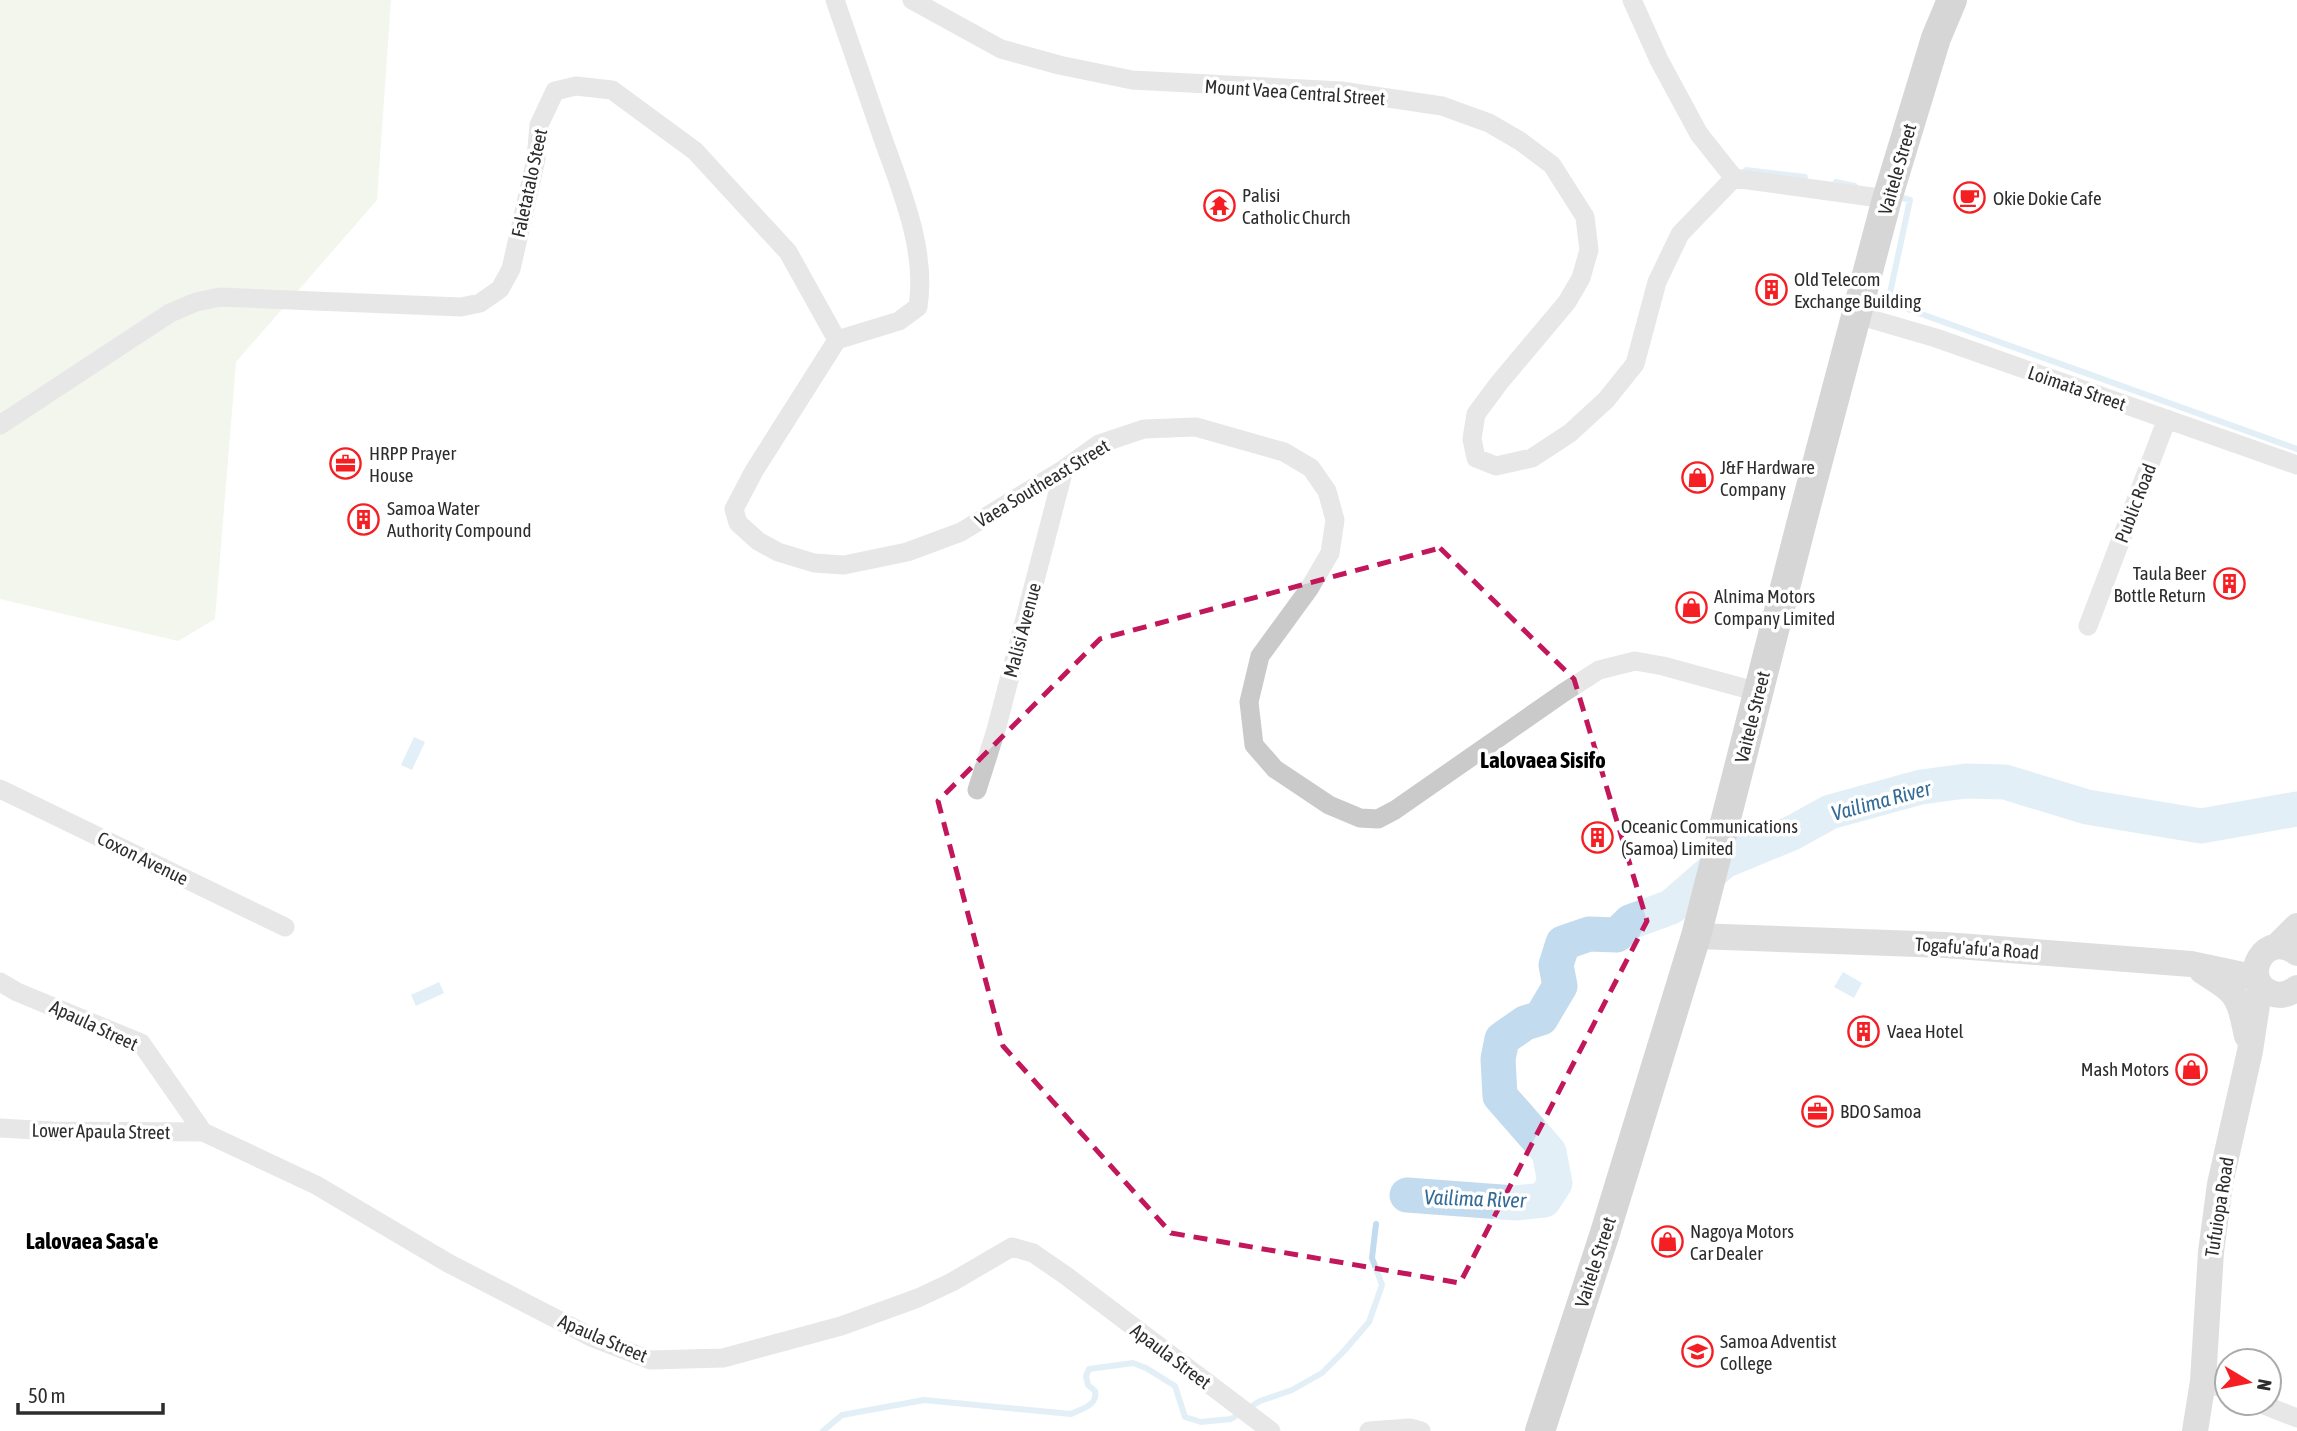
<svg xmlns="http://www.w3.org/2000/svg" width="2297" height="1431" font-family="'Asap Condensed',sans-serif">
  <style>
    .green { fill: #e2ecd8 }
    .water { fill: #c2dbee }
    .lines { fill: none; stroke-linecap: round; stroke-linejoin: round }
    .stream { stroke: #c2dbee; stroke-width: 6 }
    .river { stroke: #c2dbee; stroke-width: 35 }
    .street { stroke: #cacaca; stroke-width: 19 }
    .secondary { stroke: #b7b7b7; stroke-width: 26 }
    .primary { stroke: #a5a5a5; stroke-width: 30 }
    .marked { fill: none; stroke: #c2185b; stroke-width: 5; stroke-dasharray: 14 9; stroke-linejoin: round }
    .labels { text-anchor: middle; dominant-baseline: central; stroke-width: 7; stroke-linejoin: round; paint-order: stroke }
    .street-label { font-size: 19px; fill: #2d2d2d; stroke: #fff }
    .poi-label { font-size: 19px; fill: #2d2d2d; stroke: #fff; text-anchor: start }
    .water-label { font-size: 21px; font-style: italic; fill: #346b96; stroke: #fff }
    .quarter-label { font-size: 23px; font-weight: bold; fill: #000; stroke: #fff }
  </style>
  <rect width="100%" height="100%" fill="#fff"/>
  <path class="green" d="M0,0H391L377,200L236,362L215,619L178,641L0,599Z"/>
  <path class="water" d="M414,737L425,742L412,770L401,765Z
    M1843,972L1862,983L1854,998L1834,987Z
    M439,982L444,993L416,1006L411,995Z"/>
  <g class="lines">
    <path class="stream" d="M1746,170L1805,177
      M1836,182L1855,186
      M1896,196L1910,200L1888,302L2297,449
      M823,1431L842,1415L924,1400L1071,1414C1082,1409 1098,1405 1095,1391L1088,1385L1086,1376L1089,1369L1133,1363L1146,1368L1175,1386L1185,1417L1201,1422L1231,1419L1260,1401L1292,1390L1322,1373L1344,1351L1369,1322L1382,1285L1372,1258L1376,1224"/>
    <path class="river" d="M1407,1195L1515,1203L1544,1200L1555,1183L1549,1152L1500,1096L1498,1059L1502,1039L1525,1023L1541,1018L1560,986L1556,965L1563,943L1589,934L1617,935L1630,922L1671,907L1724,861L1792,833L1830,812L1921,787L1966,781L2005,782L2087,807L2201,826L2297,809"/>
    <path class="street" d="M912,0L1001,49L1059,65L1132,80L1341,91L1442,106L1489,123L1520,141L1552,165L1585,217L1589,250L1581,278L1567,302L1499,383L1476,414L1472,439L1476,458L1496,466L1532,458L1570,433L1606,400L1635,364L1657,282L1680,234L1734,178
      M1632,0L1659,60L1699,134L1734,178L1887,199
      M1857,315L1936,338L2297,465
      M837,340L754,471L734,509L738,523L758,541L778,552L814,563L844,565L907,552L961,532L1064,469L1099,444L1144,429L1196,427L1284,452L1311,468L1327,491L1335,520L1330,553L1309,589L1260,656L1249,702L1254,745L1275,769L1329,805L1360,818L1378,819L1395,810L1563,693L1599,670L1635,661L1663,666L1758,692
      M0,425L170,313L196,302L220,297L461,307L480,303L500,289L511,269L536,159L539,125L555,91L576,86L612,90L695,151L788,252L837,340L899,321L918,307C927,249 901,190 882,136C866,91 851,45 835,0
      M2088,626L2167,419
      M0,789L285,927
      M977,790L996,730L1064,469
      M0,982L17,992L141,1043L203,1132L316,1185L448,1263L593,1338L650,1360L723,1358L841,1326L918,1298L952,1282L1012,1247L1033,1253L1065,1275L1271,1431
      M0,1128L53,1131L203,1132
      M2203,1381L2227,1390
      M2259,1403L2297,1418
      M1369,1431L1410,1428L1421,1431"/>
    <path class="secondary" d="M1696,936L1945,945L2191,964L2257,978
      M2277,946L2297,926
      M2297,953C2265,928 2238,979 2271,993C2280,997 2289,994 2297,988
      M2202,971C2238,994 2238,994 2247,1036
      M2195,1431L2203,1381L2211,1252L2220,1184L2250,1051L2260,985"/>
    <path class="primary" d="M1540,1431L1604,1236L1696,936L1803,517L1887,199L1936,38L1952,0"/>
  </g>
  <path d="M0 0H2297V1431H0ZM1440,548L1574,679L1647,921L1460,1283L1171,1233L1003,1046L938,801L1100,639Z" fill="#fff" fill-opacity=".55" fill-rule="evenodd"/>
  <path class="marked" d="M1440,548L1574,679L1647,921L1460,1283L1171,1233L1003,1046L938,801L1100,639Z"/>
  <defs>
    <symbol id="cafe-ring" viewBox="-11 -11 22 22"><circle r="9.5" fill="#fff" stroke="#f51e23" stroke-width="1.5"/><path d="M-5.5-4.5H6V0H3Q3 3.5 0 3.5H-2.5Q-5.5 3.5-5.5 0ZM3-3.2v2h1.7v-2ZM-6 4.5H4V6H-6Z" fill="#f51e23"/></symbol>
    <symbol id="temple-ring" viewBox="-11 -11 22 22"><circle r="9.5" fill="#fff" stroke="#f51e23" stroke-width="1.5"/><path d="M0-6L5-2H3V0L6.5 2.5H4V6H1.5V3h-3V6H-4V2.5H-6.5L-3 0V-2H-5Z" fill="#f51e23"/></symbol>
    <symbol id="building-ring" viewBox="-11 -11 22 22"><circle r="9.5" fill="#fff" stroke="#f51e23" stroke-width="1.5"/><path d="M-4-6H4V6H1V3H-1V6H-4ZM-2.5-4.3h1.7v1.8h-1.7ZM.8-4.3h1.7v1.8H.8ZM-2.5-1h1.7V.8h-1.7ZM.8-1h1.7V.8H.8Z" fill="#f51e23"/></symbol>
    <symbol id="office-ring" viewBox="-11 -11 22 22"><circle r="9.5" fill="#fff" stroke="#f51e23" stroke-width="1.5"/><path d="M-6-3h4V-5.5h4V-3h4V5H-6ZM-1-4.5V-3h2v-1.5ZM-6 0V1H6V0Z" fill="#f51e23"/></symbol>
    <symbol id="shop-ring" viewBox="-11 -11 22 22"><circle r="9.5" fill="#fff" stroke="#f51e23" stroke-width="1.5"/><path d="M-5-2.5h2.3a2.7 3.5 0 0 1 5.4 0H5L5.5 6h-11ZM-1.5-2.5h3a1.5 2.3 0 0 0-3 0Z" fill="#f51e23"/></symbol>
    <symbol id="school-ring" viewBox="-11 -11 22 22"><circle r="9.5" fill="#fff" stroke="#f51e23" stroke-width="1.5"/><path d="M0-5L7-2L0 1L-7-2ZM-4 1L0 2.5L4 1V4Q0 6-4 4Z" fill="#f51e23"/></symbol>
  </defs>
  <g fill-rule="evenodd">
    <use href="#cafe-ring" x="1952" y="180" width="35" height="35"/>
    <use href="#temple-ring" x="1202" y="188" width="35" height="35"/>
    <use href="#building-ring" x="1754" y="272" width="35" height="35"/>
    <use href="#office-ring" x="328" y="446" width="35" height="35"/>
    <use href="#shop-ring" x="1680" y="460" width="35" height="35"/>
    <use href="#building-ring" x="346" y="502" width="35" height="35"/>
    <use href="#building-ring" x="2212" y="566" width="35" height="35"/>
    <use href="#shop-ring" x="1674" y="590" width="35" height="35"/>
    <use href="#building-ring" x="1580" y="820" width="35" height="35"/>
    <use href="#building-ring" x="1846" y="1014" width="35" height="35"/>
    <use href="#shop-ring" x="2174" y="1052" width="35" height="35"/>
    <use href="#office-ring" x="1800" y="1094" width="35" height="35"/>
    <use href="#shop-ring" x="1650" y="1224" width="35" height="35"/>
    <use href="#school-ring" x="1680" y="1334" width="35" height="35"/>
  </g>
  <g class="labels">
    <g class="street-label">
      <text transform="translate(1295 92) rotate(4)">Mount Vaea Central Street</text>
      <text transform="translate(1897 169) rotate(-74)">Vaitele Street</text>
      <text transform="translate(529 183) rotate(-78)">Faletatalo Steet</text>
      <text transform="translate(2077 388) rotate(19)">Loimata Street</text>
      <text transform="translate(1042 483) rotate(-31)">Vaea Southeast Street</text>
      <text transform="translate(2135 503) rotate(-69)">Public Road</text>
      <text transform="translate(1022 630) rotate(-75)">Malisi Avenue</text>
      <text transform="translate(1752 717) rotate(-76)">Vaitele Street</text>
      <text transform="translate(143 858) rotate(26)">Coxon Avenue</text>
      <text transform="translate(1977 948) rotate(4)">Togafu'afu'a Road</text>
      <text transform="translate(94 1025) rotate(25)">Apaula Street</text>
      <text transform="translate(101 1131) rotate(1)">Lower Apaula Street</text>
      <text transform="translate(2219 1207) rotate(-81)">Tufuiopa Road</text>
      <text transform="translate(1595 1262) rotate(-72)">Vaitele Street</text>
      <text transform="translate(603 1338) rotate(23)">Apaula Street</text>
      <text transform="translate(1171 1356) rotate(37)">Apaula Street</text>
    </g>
    <g class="poi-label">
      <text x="1242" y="195">Palisi<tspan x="1242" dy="22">Catholic Church</tspan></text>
      <text x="1993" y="198">Okie Dokie Cafe</text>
      <text x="1794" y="279">Old Telecom<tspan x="1794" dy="22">Exchange Building</tspan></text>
      <text x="369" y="453">HRPP Prayer<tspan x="369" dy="22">House</tspan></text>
      <text x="1720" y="467">J&amp;F Hardware<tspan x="1720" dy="22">Company</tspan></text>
      <text x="387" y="508">Samoa Water<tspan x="387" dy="22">Authority Compound</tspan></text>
      <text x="2206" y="573" text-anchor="end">Taula Beer<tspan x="2206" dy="22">Bottle Return</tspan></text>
      <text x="1714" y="596">Alnima Motors<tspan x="1714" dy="22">Company Limited</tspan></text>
      <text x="1621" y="826">Oceanic Communications<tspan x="1621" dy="22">(Samoa) Limited</tspan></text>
      <text x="1887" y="1031">Vaea Hotel</text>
      <text x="2169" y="1069" text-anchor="end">Mash Motors</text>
      <text x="1840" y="1111">BDO Samoa</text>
      <text x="1690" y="1231">Nagoya Motors<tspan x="1690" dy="22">Car Dealer</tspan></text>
      <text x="1720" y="1341">Samoa Adventist<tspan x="1720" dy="22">College</tspan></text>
    </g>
    <g class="water-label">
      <text transform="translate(1881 800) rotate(-15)">Vailima River</text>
      <text transform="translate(1475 1198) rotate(2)">Vailima River</text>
    </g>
    <g class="quarter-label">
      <text x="1543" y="760">Lalovaea Sisifo</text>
      <text x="92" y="1241">Lalovaea Sasa'e</text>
    </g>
  </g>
  <g transform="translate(2248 1382) rotate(100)"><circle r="33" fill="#ffffff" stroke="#ababab" stroke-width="2"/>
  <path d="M0-5L12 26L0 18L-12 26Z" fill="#f51e23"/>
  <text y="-10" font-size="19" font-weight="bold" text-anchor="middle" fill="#2d2d2d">N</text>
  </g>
  <path d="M18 1403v10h145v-10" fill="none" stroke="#2d2d2d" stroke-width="3.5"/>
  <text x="28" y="1403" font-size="21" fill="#2d2d2d" stroke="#ffffff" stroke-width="5" paint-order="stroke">50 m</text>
</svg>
